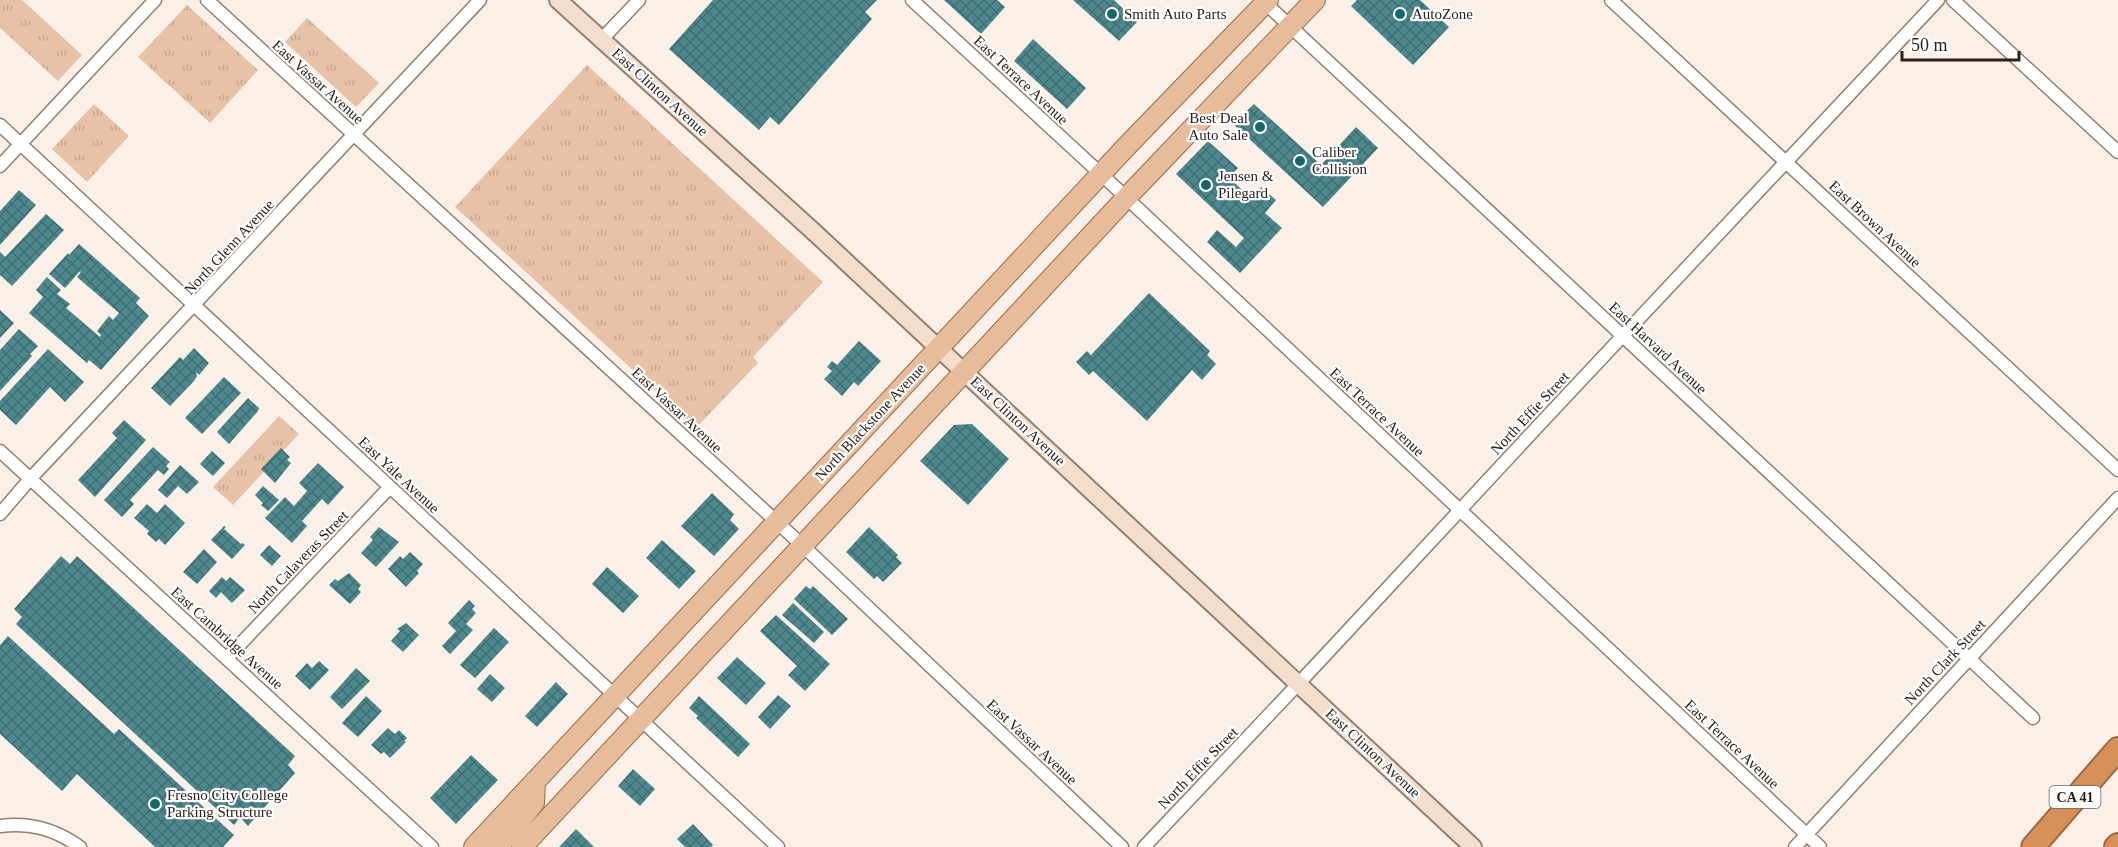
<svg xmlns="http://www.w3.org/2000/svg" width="2118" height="847" font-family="Georgia,serif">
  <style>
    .grass { fill: url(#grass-tufts) }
    .building { fill: url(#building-cross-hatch) }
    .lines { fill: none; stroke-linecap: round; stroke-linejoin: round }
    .street-casing { stroke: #967e6c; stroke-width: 15 }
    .secondary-casing { stroke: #967e6c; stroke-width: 20 }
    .primary-casing { stroke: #9b6942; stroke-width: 22 }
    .highway-casing { stroke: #9b6942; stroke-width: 26 }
    .street { stroke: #fff; stroke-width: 12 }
    .secondary { stroke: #f3decd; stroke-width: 16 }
    .primary { stroke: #e7bc9a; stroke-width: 20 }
    .highway { stroke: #d79057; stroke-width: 22 }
    .poi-dot { fill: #17666a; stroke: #fff; stroke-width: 2 }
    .labels { text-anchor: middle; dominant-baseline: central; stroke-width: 4.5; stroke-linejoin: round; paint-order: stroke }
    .shield { fill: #fff; stroke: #6b645f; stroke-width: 1.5 }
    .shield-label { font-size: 14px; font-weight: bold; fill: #2b211a }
    .poi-label { font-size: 15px; fill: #2b211a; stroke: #fff; text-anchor: start }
    .street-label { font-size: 15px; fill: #2b211a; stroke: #fff }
  </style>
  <defs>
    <pattern id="grass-tufts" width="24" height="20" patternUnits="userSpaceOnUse" patternTransform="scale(1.5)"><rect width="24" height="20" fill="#e7c2a6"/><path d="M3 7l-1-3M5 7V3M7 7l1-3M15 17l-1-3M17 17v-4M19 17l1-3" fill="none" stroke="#c6a68e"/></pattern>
    <pattern id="building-cross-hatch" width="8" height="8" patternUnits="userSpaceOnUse" patternTransform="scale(1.5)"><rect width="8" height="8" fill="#4c888c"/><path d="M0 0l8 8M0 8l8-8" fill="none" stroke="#3f6f72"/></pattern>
  </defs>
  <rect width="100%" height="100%" fill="#fbf0e8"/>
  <path class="grass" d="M22,0L82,55L58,81L0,28V0Z
    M187,5L258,70L210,123L138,57Z
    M307,18L379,83L356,107L285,42Z
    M587,65L823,282L753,357L758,363L696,428L455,207Z
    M94,104L129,136L87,182L52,149Z
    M279,416L299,434L233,505L213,487Z"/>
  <path class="building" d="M713,0H877L865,12L872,19L779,125L770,117L759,130L669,49Z
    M944,0H997L1005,7L981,34Z
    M1073,0H1114L1137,22L1119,41Z
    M1357,0H1420L1449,27L1413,65L1351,6Z
    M1033,39L1086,88L1067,109L1014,61Z
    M1254,104L1321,165L1356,127L1378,148L1323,207L1233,124Z
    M1208,141L1238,168L1229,177L1251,199L1261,187L1276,200L1265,213L1282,228L1240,273L1207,242L1217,230L1236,247L1244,238L1176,174Z
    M19,190L36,205L0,245V211Z
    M46,214L64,230L12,286L0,275V252L5,257Z
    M79,244L140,298L136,303L149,316L101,370L89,360L87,363L29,313L43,297L36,290L47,277L61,290L57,294L70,304L66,308L100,337L101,335L97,331L109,316L113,320L119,313L77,277L81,272L80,271L65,288L49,274L68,253L69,255Z
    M1149,293L1210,351L1207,355L1216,364L1202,380L1192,370L1147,421L1093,371L1089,375L1076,362L1087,351L1091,355Z
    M0,310L14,323L0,338Z
    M19,329L38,346L30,354L32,356L0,391V350Z
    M859,341L881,361L858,386L854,382L842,396L824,379L832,371L827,367L832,361L837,365Z
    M194,348L209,363L199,375L197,373L196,374L197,376L194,381L170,406L151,388L180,357L183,360Z
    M48,349L84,382L65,402L50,387L16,425L0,410V401Z
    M224,377L241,393L202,434L185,418Z
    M248,398L259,408L258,411L229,444L217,432Z
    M124,420L146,440L95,497L78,480L117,438L112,433Z
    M972,424L1009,459L968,505L920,461L954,425Z
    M153,447L170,462L166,466L169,469L164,475L158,470L130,500L134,504L122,517L104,500Z
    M281,448L290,457L287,460L291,463L275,483L261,469Z
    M212,451L225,463L213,476L200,464Z
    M318,463L344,487L328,505L322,499L302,521L307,526L292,543L265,518L285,497L294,506L307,491L299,483Z
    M180,465L199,482L187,494L178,486L167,498L158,490Z
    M263,486L279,500L268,511L261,505L263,503L255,495Z
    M712,493L734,514L730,520L739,529L714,556L681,526Z
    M147,504L157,513L165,504L185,523L165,545L159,539L156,542L147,534L149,531L134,518Z
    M224,526L226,527L224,529L241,544L242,543L245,545L232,559L211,540Z
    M379,527L399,542L376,567L361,553L373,540L370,537Z
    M869,527L898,555L896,557L902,563L883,582L877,576L874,579L846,552Z
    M662,540L696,571L679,589L646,558Z
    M269,545L281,556L272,566L260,555Z
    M204,549L217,562L197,584L183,572Z
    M410,552L423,564L417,571L419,573L406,587L388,569L400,556L403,559Z
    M61,556L70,564L77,556L295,756L288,765L295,773L248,826L240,817L234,825L16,624L22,617L14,609Z
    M607,567L639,596L623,613L592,584Z
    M349,573L361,585L358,589L361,592L350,604L329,585L335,579L338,581Z
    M222,577L226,581L230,577L245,590L232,603L221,592L216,598L209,591Z
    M806,586L810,589L813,586L848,619L832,635L794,599Z
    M469,600L475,606L472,609L476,613L466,624L473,630L450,654L442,646L456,631L448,623Z
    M793,603L824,632L814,643L782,615Z
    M776,615L830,664L805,691L788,675L797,666L760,631Z
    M406,623L419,635L403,652L391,641L400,631L397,629Z
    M494,628L509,642L475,678L460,665Z
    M8,636L114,734L119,729L234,835L223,847H155L77,774L62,791L0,734V645Z
    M737,657L766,683L746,705L717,678Z
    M319,661L329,670L310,690L295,676L307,663L312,668Z
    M356,668L370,681L342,709L330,697Z
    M490,674L505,688L492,702L477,689Z
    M556,682L568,694L537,727L525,716Z
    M778,695L791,706L770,729L758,717Z
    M366,696L382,711L358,737L342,723Z
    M699,696L750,744L738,757L696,718L698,716L689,708Z
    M388,728L395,734L399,730L407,738L404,741L406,742L390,758L384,752L381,754L371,745Z
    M471,755L498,780L456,824L430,798Z
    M633,769L655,789L640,806L618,786Z
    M693,824L713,845L711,847H685L677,839Z
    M576,829L594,847H559Z"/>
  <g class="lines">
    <defs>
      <path id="street" d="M207,0L802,545L1122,847
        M912,0L1101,174L1820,847
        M1262,0L2033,718
        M1611,0L2118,470
        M1953,0L2118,152
        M602,39L639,0
        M0,125L778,847
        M0,166L155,0
        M0,451L432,847
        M0,514L30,479L480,0
        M227,658L390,487
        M0,826C30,822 55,829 80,847
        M1144,847L1316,665L1540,424L1938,0
        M1795,847L2118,498"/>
      <path id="secondary" d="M558,0L814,232L1473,847"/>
      <path id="primary" d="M474,847L1125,148L1268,0
        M498,847L534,803L535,781
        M522,847L1127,197L1315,0"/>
      <path id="highway" d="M2033,847L2118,749
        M2116,847L2118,845"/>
    </defs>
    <use href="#street" class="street-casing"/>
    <use href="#secondary" class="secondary-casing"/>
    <use href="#primary" class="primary-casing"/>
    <use href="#highway" class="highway-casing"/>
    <use href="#street" class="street"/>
    <use href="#secondary" class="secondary"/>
    <use href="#primary" class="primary"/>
    <use href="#highway" class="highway"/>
  </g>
  <g class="poi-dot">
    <circle cx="1112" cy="14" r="6"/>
    <circle cx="1400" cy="14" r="6"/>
    <circle cx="1260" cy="127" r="6"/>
    <circle cx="1300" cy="161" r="6"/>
    <circle cx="1206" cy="185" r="6"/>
    <circle cx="155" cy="804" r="6"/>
  </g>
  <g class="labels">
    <rect class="shield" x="2049.5" y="786" width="51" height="22" rx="4.5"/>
    <g class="shield-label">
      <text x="2075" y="797">CA 41</text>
    </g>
    <g class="poi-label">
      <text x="1124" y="14">Smith Auto Parts</text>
      <text x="1412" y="14">AutoZone</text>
      <text x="1248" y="118" text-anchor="end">Best Deal<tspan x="1248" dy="17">Auto Sale</tspan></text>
      <text x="1312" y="152">Caliber<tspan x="1312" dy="17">Collision</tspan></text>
      <text x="1218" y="176">Jensen &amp;<tspan x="1218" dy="17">Pilegard</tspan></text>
      <text x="167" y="795">Fresno City College<tspan x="167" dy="17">Parking Structure</tspan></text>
    </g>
    <g class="street-label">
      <text transform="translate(1021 80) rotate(43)">East Terrace Avenue</text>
      <text transform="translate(318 82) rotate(42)">East Vassar Avenue</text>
      <text transform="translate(660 92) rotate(42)">East Clinton Avenue</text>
      <text transform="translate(1875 224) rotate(43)">East Brown Avenue</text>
      <text transform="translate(229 247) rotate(-47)">North Glenn Avenue</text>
      <text transform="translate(1658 348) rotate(43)">East Harvard Avenue</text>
      <text transform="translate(677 410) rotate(43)">East Vassar Avenue</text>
      <text transform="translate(1377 412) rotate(43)">East Terrace Avenue</text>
      <text transform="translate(1530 413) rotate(-47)">North Effie Street</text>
      <text transform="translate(1018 421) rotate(43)">East Clinton Avenue</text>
      <text transform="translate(870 422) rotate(-47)">North Blackstone Avenue</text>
      <text transform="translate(399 475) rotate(43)">East Yale Avenue</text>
      <text transform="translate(298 562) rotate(-46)">North Calaveras Street</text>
      <text transform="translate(227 638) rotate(42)">East Cambridge Avenue</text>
      <text transform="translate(1945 662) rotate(-47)">North Clark Street</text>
      <text transform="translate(1032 742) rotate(43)">East Vassar Avenue</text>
      <text transform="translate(1732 744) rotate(43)">East Terrace Avenue</text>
      <text transform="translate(1373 753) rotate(43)">East Clinton Avenue</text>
      <text transform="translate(1198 768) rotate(-46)">North Effie Street</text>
    </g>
  </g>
  <path d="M1902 51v9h117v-9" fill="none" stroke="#2b211a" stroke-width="3"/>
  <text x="1911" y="51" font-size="18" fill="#2b211a" stroke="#ffffff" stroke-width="4.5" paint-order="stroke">50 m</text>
</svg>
